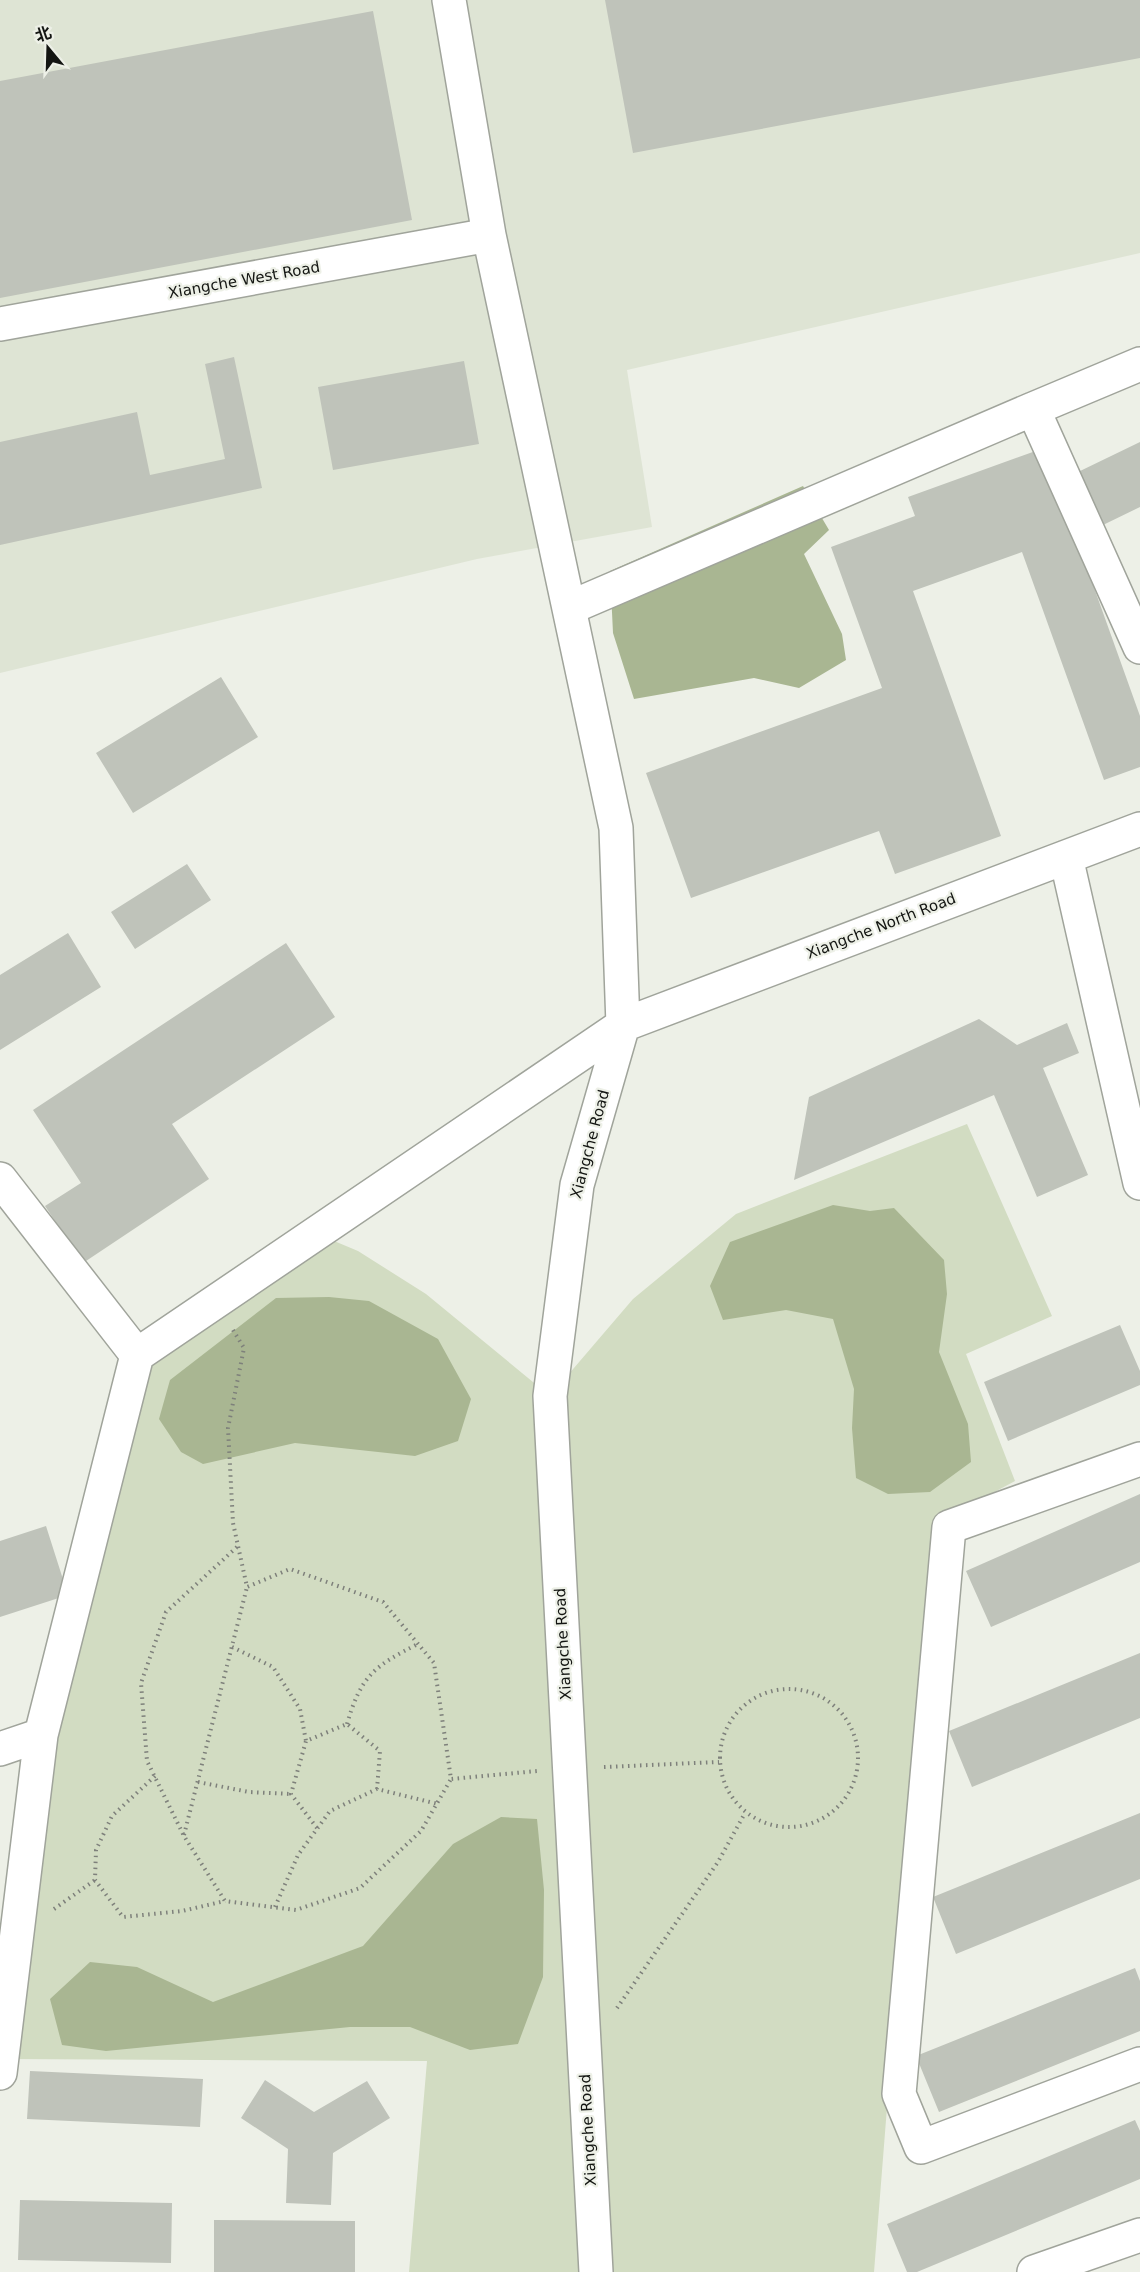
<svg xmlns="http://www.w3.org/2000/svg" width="1140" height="2272" font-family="'DejaVu Sans','Noto Sans SC',sans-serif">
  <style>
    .built { fill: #dee4d4 }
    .green { fill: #d2dcc2 }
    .forest { fill: #a9b692 }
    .building { fill: #bfc3ba }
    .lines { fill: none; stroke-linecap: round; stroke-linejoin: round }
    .minor-casing { stroke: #a0a49b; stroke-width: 36 }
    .path { stroke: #7e807b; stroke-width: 4; stroke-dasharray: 1.5 4.5; stroke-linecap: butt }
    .minor { stroke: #fff; stroke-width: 33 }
    .labels { text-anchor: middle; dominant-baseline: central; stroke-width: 4.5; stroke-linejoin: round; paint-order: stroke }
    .street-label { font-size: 15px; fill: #131512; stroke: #edf0e7 }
  </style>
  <rect width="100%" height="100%" fill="#edf0e7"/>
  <path class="built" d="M0,0H1140V253L627,370L652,527L477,559L0,673Z"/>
  <path class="green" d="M967,1124L1052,1316L966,1354L1015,1481L933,1525L874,2272H409L427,2061L3,2059L41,1735L137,1355L315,1233L358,1251L426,1294L550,1396L633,1299L736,1214Z"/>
  <path class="forest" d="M803,486L829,530L804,554L842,634L846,660L799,688L754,678L634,699L613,633L610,571Z
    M833,1205L870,1211L894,1208L944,1260L947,1294L939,1352L968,1424L971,1462L930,1492L888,1494L856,1478L852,1428L854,1389L833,1319L786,1310L723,1320L710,1286L730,1242Z
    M329,1297L369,1301L438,1339L471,1399L458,1441L415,1456L295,1443L203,1464L181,1452L159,1419L170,1380L276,1298Z
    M501,1817L537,1819L544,1890L543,1977L518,2044L470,2050L410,2027H350L106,2051L62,2045L50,1999L90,1962L137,1967L213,2002L363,1946L453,1844Z"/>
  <path class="building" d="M605,0H1140V58L633,153Z
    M373,11L412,220L0,298V81Z
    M234,357L262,488L0,545V442L137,412L150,475L225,459L205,364Z
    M464,361L479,444L333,470L318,387Z
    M1140,442V507L1103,525L1078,472Z
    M1044,448L1140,716V767L1104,780L1022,552L913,591L1001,836L895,874L879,831L691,898L646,773L882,688L831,547L915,516L908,497Z
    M221,677L258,737L133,813L96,753Z
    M187,864L211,900L135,949L111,912Z
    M68,933L101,987L0,1050V975Z
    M286,943L335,1017L172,1124L209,1179L83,1263L45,1206L81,1183L33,1110Z
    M979,1019L1017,1045L1067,1023L1079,1053L1043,1068L1088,1175L1037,1197L994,1095L794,1180L809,1097Z
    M1120,1325L1140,1371V1385L1008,1441L984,1382Z
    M1140,1494V1562L991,1627L966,1571Z
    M46,1526L68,1595L0,1617V1541Z
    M1140,1653V1718L972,1787L949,1731Z
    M1140,1813V1879L956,1954L933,1897Z
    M1135,1968L1140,1981V2031L939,2112L916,2056Z
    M30,2071L203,2079L200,2127L27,2119Z
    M265,2080L314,2112L367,2081L390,2118L333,2153L331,2205L286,2203L288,2149L241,2118Z
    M1135,2120L1140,2131V2179L917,2272H907L887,2224Z
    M20,2200L172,2203L171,2263L18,2260Z
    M214,2220L355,2221V2272H214Z"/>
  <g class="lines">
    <defs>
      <path id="minor" d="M449,0L489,235L616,828L623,1025L577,1185L550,1396L596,2272
        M0,324L489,235
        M1140,364L1033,409L1140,647
        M569,608L1033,409
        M1066,857L1140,1183
        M0,1179L137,1355
        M1140,1459L949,1527L899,2094L921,2147L1140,2064
        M0,1749L41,1735
        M0,2073L41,1735L137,1355L623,1025L1140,829
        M1034,2272L1140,2235"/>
    </defs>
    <use href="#minor" class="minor-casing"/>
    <path class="path" d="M233,1330L244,1348L228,1428L233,1523L247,1587L290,1569L383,1602L434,1663L451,1779L537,1771
      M237,1547L166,1612L141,1683L147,1761L184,1836L225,1901L296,1910L360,1888L421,1831L451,1779
      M232,1647L273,1667L300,1709L306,1741
      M720 1758a69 69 0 1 1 138 0a69 69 0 1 1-138 0Z
      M347,1724C361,1676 374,1666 418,1644
      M604,1767L719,1762
      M155,1776L112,1816L96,1850L95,1880L123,1917L182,1911L225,1901
      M198,1782L249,1792L291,1794
      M317,1828L291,1794L306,1741L347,1724L380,1751L377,1789
      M184,1835L247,1587
      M275,1907L298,1855L330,1811L377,1789L438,1804
      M54,1909L95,1880
      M617,2008L718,1862L745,1813"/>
    <use href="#minor" class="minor"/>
  </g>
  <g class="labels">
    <g class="street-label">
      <text transform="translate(244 280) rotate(-10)">Xiangche West Road</text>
      <text transform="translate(881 926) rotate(-21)">Xiangche North Road</text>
      <text transform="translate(590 1144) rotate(-75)">Xiangche Road</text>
      <text transform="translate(563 1644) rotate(-93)">Xiangche Road</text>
      <text transform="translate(588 2130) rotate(-93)">Xiangche Road</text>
    </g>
  </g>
  <g transform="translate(48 48) rotate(341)" stroke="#edf0e7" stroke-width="4.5" paint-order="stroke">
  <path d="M0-4.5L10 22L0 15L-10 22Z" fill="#131512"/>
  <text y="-9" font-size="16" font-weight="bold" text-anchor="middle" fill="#131512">北</text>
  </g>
</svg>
